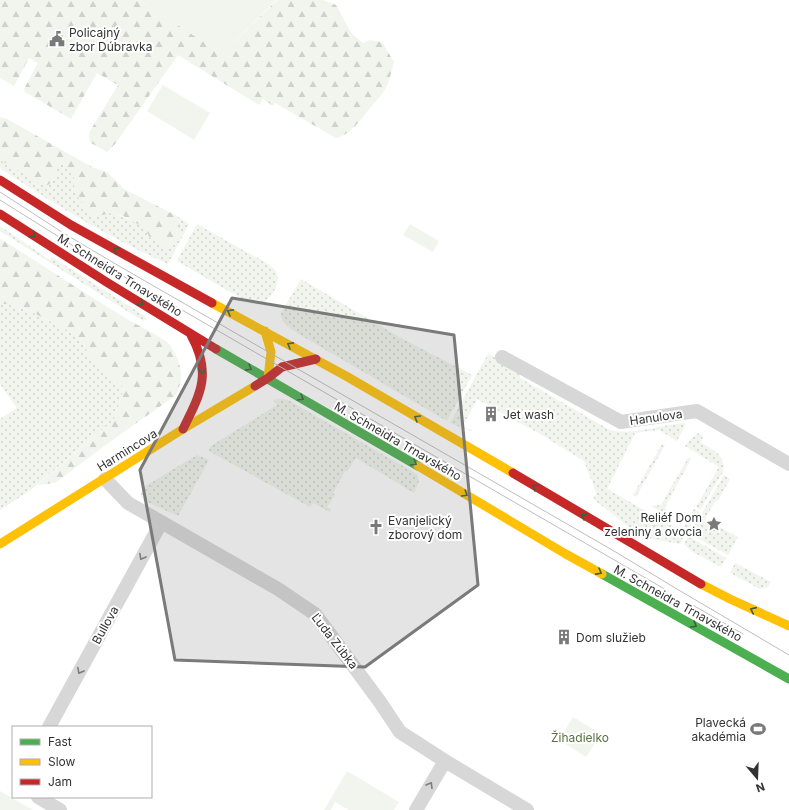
<svg xmlns="http://www.w3.org/2000/svg" width="789" height="810" font-family="Inter,sans-serif">
  <style>
    .grass { fill: url(#grass-dots) }
    .forest { fill: url(#forest-firs) }
    .green { fill: #f1f5ed }
    .lines { fill: none; stroke-linecap: round; stroke-linejoin: round }
    .street { stroke: #d7d7d7; stroke-width: 14 }
    .fast { stroke: #4caf50; stroke-width: 9 }
    .slow { stroke: #ffc107; stroke-width: 9 }
    .jam { stroke: #c62828; stroke-width: 9 }
    .tram { stroke: #bebebe; stroke-width: 1 }
    .oneway { stroke: #3c5e3d }
    .oneway2 { stroke: #7d7d7d }
    .marked { fill: #7a7a7a; fill-opacity: 0.2; stroke: #7a7a7a; stroke-width: 3; stroke-linejoin: round }
    .labels { text-anchor: middle; dominant-baseline: central; stroke-width: 4; stroke-linejoin: round; paint-order: stroke }
    .poi-label { font-size: 12px; fill: #333; stroke: #fff; text-anchor: start }
    .street-label { font-size: 12px; fill: #333; stroke: #fff }
    .park-label { font-size: 12px; fill: #56703f; stroke: #fff }
  </style>
  <defs>
    <pattern id="grass-dots" width="8" height="8" patternUnits="userSpaceOnUse"><rect width="8" height="8" fill="#f1f5ed"/><path d="M2 2h.1M6 6h.1" fill="none" stroke="#cfd2cc" stroke-width="1.8" stroke-linecap="round"/></pattern>
    <pattern id="forest-firs" width="22" height="20" patternUnits="userSpaceOnUse"><rect width="22" height="20" fill="#f1f5ed"/><path d="M5 1l3.5 6h-7zM16 11l3.5 6h-7z" fill="#cfd2cc"/></pattern>
  </defs>
  <rect width="100%" height="100%" fill="#fff"/>
  <path class="grass" d="M0,160L16,169L55,179L57,166L64,162C75,178 86,188 100,201C104,205 109,211 114,213C133,222 150,226 162,244L181,224L177,216L189,224L168,264C109,238 54,204 0,168Z
    M197,224C214,234 231,243 248,253C256,257 267,262 274,269C283,279 273,297 263,303C259,305 255,304 251,304L177,261Z
    M0,226L50,260L52,257L145,316L146,320L143,321L0,231Z
    M301,279L401,338L472,375L447,421L297,333C290,328 280,323 281,313Z
    M0,303L24,308L77,335L93,360L124,388L114,420L28,492L0,510V419L17,408L0,384Z
    M488,354L520,370V378L610,430C631,436 663,424 686,423L677,441L659,430L635,433L607,489L681,531L685,535L680,544L647,538L629,527L597,502L593,497L597,495L584,461L542,435L477,399L463,426L476,433L450,423Z
    M280,399L288,400L417,474L419,481L414,493L356,458L347,472L345,471L333,493L335,495L327,507L331,509L330,512L313,503L310,507L209,451L211,446L277,405L273,400Z
    M698,433L703,436L701,443C714,450 726,455 723,472L700,510L696,507L719,467L685,446L690,440Z
    M662,444L665,445L636,497L633,495Z
    M197,455L209,460L178,516L143,500C140,496 140,491 144,487Z
    M688,458L691,459L665,507L670,517L651,506L661,505Z
    M724,475L730,479L718,501L716,500L705,519L738,537L728,555L690,534Z
    M694,509L699,512L689,529L684,526Z
    M688,536L726,558L721,567L691,551L684,544Z
    M735,563L771,582L768,587L760,589L730,573Z"/>
  <path class="forest" d="M0,0H140L222,54L277,0H323L336,5L351,33L363,43L370,40L382,42L394,62C391,72 389,85 382,94C379,99 373,103 370,108C360,120 352,134 336,138L275,103L273,106L263,99L259,105L178,55L115,144L107,152L91,143L89,137L90,131L118,85L97,73L71,119L25,92L24,89L38,63L29,58L14,86L0,78Z
    M0,117L7,119L92,167L107,172L124,189L177,216C183,229 180,238 171,249L162,245L157,237L150,238L145,228L123,216L112,213L93,217L73,191L74,177L64,163L57,166L55,179L48,185L35,182L16,169L0,160Z
    M0,239H1C41,264 81,291 122,316C131,322 164,338 169,344C181,361 185,377 176,395L107,444L55,483L37,485L114,420L124,388L93,360L77,335L24,308L0,303Z"/>
  <path class="green" d="M140,0H276L222,54Z
    M163,85L210,113L194,140L147,111Z
    M410,224L439,241L433,252L403,235Z
    M573,717L601,734L586,757L559,740Z
    M347,771L399,802L394,810H349L335,802L331,810H324Z
    M0,791L33,810H0Z"/>
  <g class="lines">
    <path class="street" d="M502,357L621,422L697,411L789,464
      M105,479L128,503L278,589L315,614L380,702L400,732L445,761L527,810
      M49,727L161,523
      M38,797L60,810
      M416,810L445,761"/>
    <path class="fast" d="M216,349L418,466
      M602,574L789,679"/>
    <path class="slow" d="M212,303L346,376L513,473
      M265,331L271,352L268,378
      M418,466L564,553L602,574
      M0,544L183,429L255,386
      M701,584L730,599L789,626"/>
    <path class="jam" d="M0,180L71,225L212,303
      M0,214L108,283L216,349
      M255,386L268,378L282,367L316,359
      M183,429C201,393 212,373 191,335
      M513,473L701,584"/>
    <path class="tram" d="M0,192L65,234L119,266L614,551L677,589L789,655
      M0,200L99,262L668,591
      M691,604L743,634"/>
  </g>
  <defs><path id="oneway-chevron" d="M-2-3.5L2.5 0L-2 3.5" fill="none" stroke-width="1.6" stroke-linecap="round" stroke-linejoin="round"/></defs>
  <g class="oneway">
    <use href="#oneway-chevron" transform="translate(33 235) rotate(32)"/>
    <use href="#oneway-chevron" transform="translate(116 250) rotate(-151)"/>
    <use href="#oneway-chevron" transform="translate(141 303) rotate(32)"/>
    <use href="#oneway-chevron" transform="translate(230 312) rotate(-152)"/>
    <use href="#oneway-chevron" transform="translate(290 345) rotate(-151)"/>
    <use href="#oneway-chevron" transform="translate(249 368) rotate(29)"/>
    <use href="#oneway-chevron" transform="translate(202 371) rotate(90)"/>
    <use href="#oneway-chevron" transform="translate(301 398) rotate(30)"/>
    <use href="#oneway-chevron" transform="translate(417 418) rotate(-150)"/>
    <use href="#oneway-chevron" transform="translate(414 463) rotate(30)"/>
    <use href="#oneway-chevron" transform="translate(535 487) rotate(-149)"/>
    <use href="#oneway-chevron" transform="translate(465 494) rotate(31)"/>
    <use href="#oneway-chevron" transform="translate(584 516) rotate(-150)"/>
    <use href="#oneway-chevron" transform="translate(599 572) rotate(29)"/>
    <use href="#oneway-chevron" transform="translate(753 610) rotate(-156)"/>
    <use href="#oneway-chevron" transform="translate(694 625) rotate(30)"/>
  </g>
  <g class="oneway2">
    <use href="#oneway-chevron" transform="translate(142 557) rotate(119)"/>
    <use href="#oneway-chevron" transform="translate(80 671) rotate(119)"/>
    <use href="#oneway-chevron" transform="translate(430 785) rotate(-59)"/>
  </g>
  <path class="marked" d="M232,298L454,335L478,585L365,667L175,660L140,470Z"/>
  <defs>
    <symbol id="civic-bare" viewBox="-9 -9 18 18"><path d="M-.6-6.5H3V-4.5H.6V-3L4-1V1h2V6H-6V1h2V-1L-.6-3ZM-1.2 2.5V6h2.4V2.5Z" fill="#7a7a7a" stroke="#fff" stroke-width="2.5" paint-order="stroke"/></symbol>
    <symbol id="building-bare" viewBox="-9 -9 18 18"><path d="M-4-6H4V6H1V3H-1V6H-4ZM-2.5-4.3h1.7v1.8h-1.7ZM.8-4.3h1.7v1.8H.8ZM-2.5-1h1.7V.8h-1.7ZM.8-1h1.7V.8H.8Z" fill="#7a7a7a" stroke="#fff" stroke-width="2.5" paint-order="stroke"/></symbol>
    <symbol id="sight-bare" viewBox="-9 -9 18 18"><path d="M0-6L1.8-2.2L6-1.7L2.9 1.2L3.7 5.4L0 3.3L-3.7 5.4L-2.9 1.2L-6-1.7L-1.8-2.2Z" fill="#7a7a7a" stroke="#fff" stroke-width="2.5" paint-order="stroke"/></symbol>
    <symbol id="church-bare" viewBox="-9 -9 18 18"><path d="M-1.2-6h2.4v3.5h3.3v2.4h-3.3V6h-2.4V-.1h-3.3v-2.4h3.3Z" fill="#7a7a7a" stroke="#fff" stroke-width="2.5" paint-order="stroke"/></symbol>
    <symbol id="stadium-bare" viewBox="-9 -9 18 18"><path d="M0-5a6.5 5 0 1 0 0 10a6.5 5 0 1 0 0-10ZM-3.5-1.8h7v3.6h-7Z" fill="#7a7a7a" stroke="#fff" stroke-width="2.5" paint-order="stroke"/></symbol>
  </defs>
  <g fill-rule="evenodd">
    <use href="#civic-bare" x="46" y="28" width="22" height="22"/>
    <use href="#building-bare" x="480" y="403" width="22" height="22"/>
    <use href="#sight-bare" x="703" y="513" width="22" height="22"/>
    <use href="#church-bare" x="365" y="516" width="22" height="22"/>
    <use href="#building-bare" x="553" y="626" width="22" height="22"/>
    <use href="#stadium-bare" x="747" y="718" width="22" height="22"/>
  </g>
  <g class="labels">
    <g class="poi-label">
      <text x="69" y="32">Policajný<tspan x="69" dy="14">zbor Dúbravka</tspan></text>
      <text x="503" y="414">Jet wash</text>
      <text x="702" y="517" text-anchor="end">Reliéf Dom<tspan x="702" dy="14">zeleniny a ovocia</tspan></text>
      <text x="388" y="520">Evanjelický<tspan x="388" dy="14">zborový dom</tspan></text>
      <text x="576" y="637">Dom služieb</text>
      <text x="746" y="722" text-anchor="end">Plavecká<tspan x="746" dy="14">akadémia</tspan></text>
    </g>
    <g class="street-label">
      <text transform="translate(120 275) rotate(32)">M. Schneidra Trnavského</text>
      <text transform="translate(656 417) rotate(-8)">Hanulova</text>
      <text transform="translate(398 441) rotate(30)">M. Schneidra Trnavského</text>
      <text transform="translate(127 450) rotate(-32)">Harmincova</text>
      <text transform="translate(678 603) rotate(29)">M. Schneidra Trnavského</text>
      <text transform="translate(105 625) rotate(-61)">Bullova</text>
      <text transform="translate(335 641) rotate(52)">Ľuda Zúbka</text>
    </g>
    <g class="park-label">
      <text x="580" y="737">Žihadielko</text>
    </g>
  </g>
  <rect x="12" y="726" width="140" height="72" fill="#ffffff" stroke="#adadad"/>
  <rect x="20" y="739" width="20" height="6" fill="#4caf50" stroke="#adadad"/>
  <text x="48" y="746" font-size="12" fill="#333333">Fast</text>
  <rect x="20" y="759" width="20" height="6" fill="#ffc107" stroke="#adadad"/>
  <text x="48" y="766" font-size="12" fill="#333333">Slow</text>
  <rect x="20" y="779" width="20" height="6" fill="#c62828" stroke="#adadad"/>
  <text x="48" y="786" font-size="12" fill="#333333">Jam</text>
  <g transform="translate(757 778) rotate(161)" stroke="#ffffff" stroke-width="3" paint-order="stroke">
  <path d="M0-3L7 15L0 10L-7 15Z" fill="#333333"/>
  <text y="-6" font-size="11" font-weight="bold" text-anchor="middle" fill="#333333">N</text>
  </g>
</svg>
